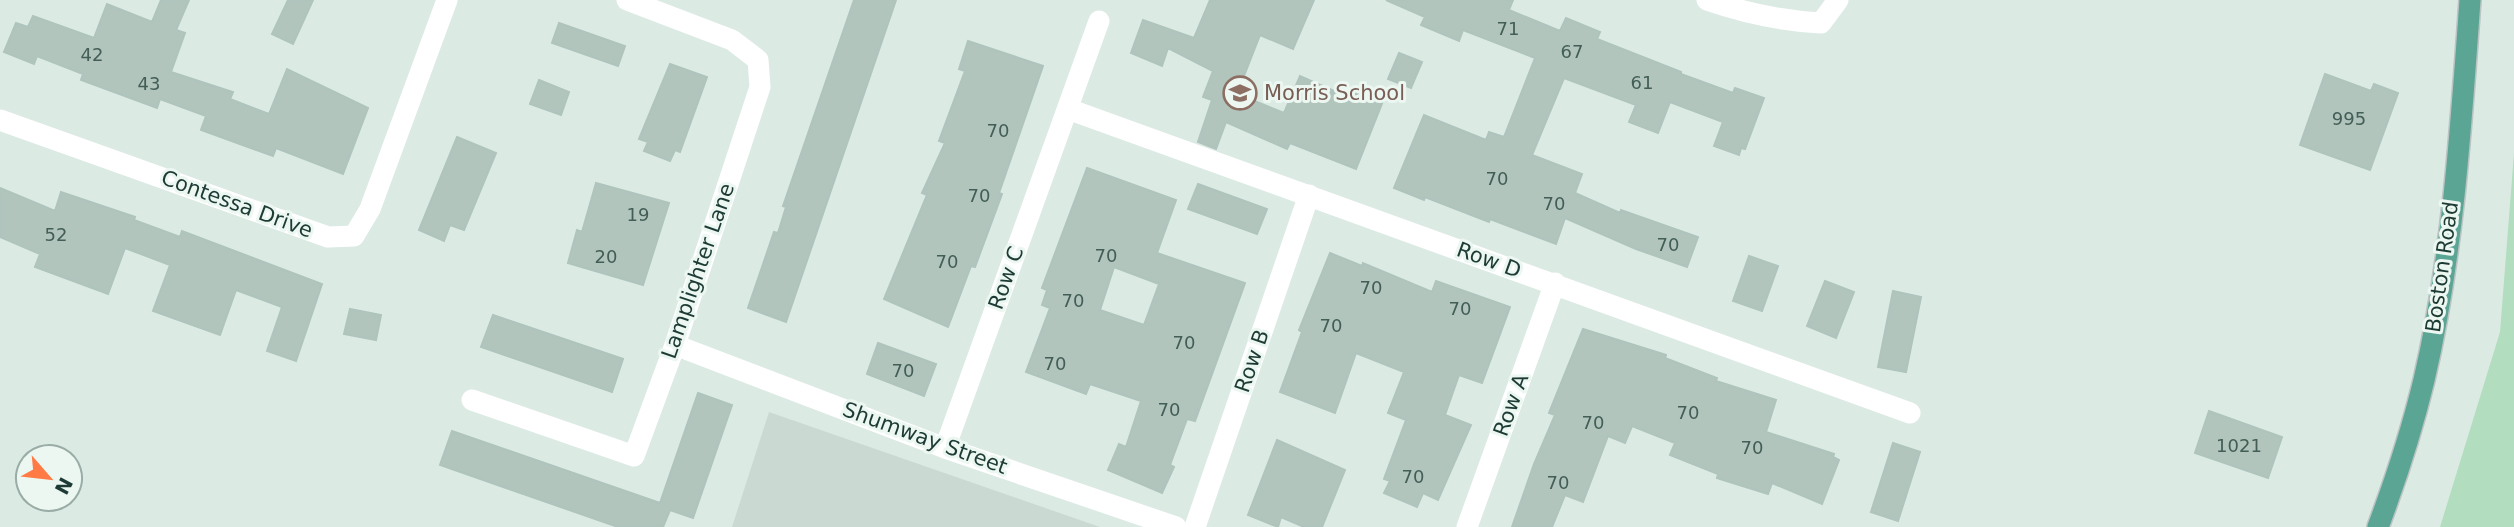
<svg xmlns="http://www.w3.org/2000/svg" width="2514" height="527" font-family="'DejaVu Sans',sans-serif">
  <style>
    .built { fill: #cadad3 }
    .green { fill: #b2debf }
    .building { fill: #b1c5bd; stroke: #aec4bc; stroke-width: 2; fill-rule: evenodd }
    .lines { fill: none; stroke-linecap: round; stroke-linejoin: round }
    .major-casing { stroke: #bbc4c2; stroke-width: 24 }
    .minor { stroke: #fff; stroke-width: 21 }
    .major { stroke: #5ba595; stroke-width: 21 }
    .labels { text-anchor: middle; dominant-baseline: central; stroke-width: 6; stroke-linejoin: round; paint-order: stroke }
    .number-label { font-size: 18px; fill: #425e56 }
    .education-label { font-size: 21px; fill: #785e54; stroke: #ecf7f2; text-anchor: start }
    .street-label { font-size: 21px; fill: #1d3b34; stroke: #ecf7f2 }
  </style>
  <rect width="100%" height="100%" fill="#dceae4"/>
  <path class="built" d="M769,412L1100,527H732Z"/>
  <path class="green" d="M2514,153V527H2440L2500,332Z"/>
  <path class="building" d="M161,0H189L176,30L185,33L171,72L233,92L230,99L269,114L287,69L368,108L343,174L276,148L273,156L201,130L206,116L160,99L157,108L81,80L83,74L37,56L34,64L4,52L16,23L28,27L33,16L94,38L107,4L152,22Z
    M288,0H313L293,44L272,34Z
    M854,0H896L786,322L748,308L774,232L778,233L786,207L783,206Z
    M1210,0H1314L1293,49L1260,35L1237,94L1284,113L1300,76L1348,97L1352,88L1383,101L1356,169L1290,143L1287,149L1226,122L1216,149L1198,142L1212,100L1203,97L1213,71L1168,48L1162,66L1131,53L1143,20L1194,38Z
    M1386,0H1513L1509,10L1560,31L1566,18L1600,32L1597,39L1681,72V74L1733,93L1735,88L1764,98L1745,149L1741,148L1739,155L1714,146L1723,122L1670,102L1658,133L1629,122L1636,105L1564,78L1532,155L1582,174L1575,193L1620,213L1621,210L1698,237L1687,267L1636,249L1565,218L1556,244L1490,219L1489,222L1425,197L1424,200L1394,188L1424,115L1486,140L1489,132L1504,137L1535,58L1463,30L1459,41L1421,25L1425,17Z
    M559,23L625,46L618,66L552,43Z
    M968,41L1043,66L999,193L1002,194L975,267L971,266L948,327L884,299L927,195L922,193L945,143L939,141L965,71L959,69Z
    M1399,53L1422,62L1411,88L1388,79Z
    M670,64L707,77L680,152L675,150L670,161L644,151L648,142L639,139Z
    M2325,74L2371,91L2374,84L2398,93L2370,170L2300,145Z
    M539,80L569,92L561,115L530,104Z
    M457,137L496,153L464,230L450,225L444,241L419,230Z
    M1087,168L1176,200L1157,253L1245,283L1195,421L1187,419L1170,465L1174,467L1162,493L1108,470L1119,444L1126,447L1141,401L1090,384L1086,394L1026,372L1050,308L1042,305L1047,290L1042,288ZM1114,267L1159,284L1144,325L1100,310Z
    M596,183L669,203L643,285L568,263L577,230L582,232Z
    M1198,184L1267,209L1257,234L1188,209Z
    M0,188L55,211L61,192L135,217L134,220L180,237L182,231L322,284L296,361L267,351L282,307L236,290L220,335L153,311L170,265L125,248L108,294L35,267L40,254L0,237Z
    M1330,253L1362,266L1363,263L1432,292L1436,281L1510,307L1482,383L1459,375L1445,415L1471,425L1438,500L1423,493L1417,507L1384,493L1390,481L1384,479L1406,420L1388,413L1404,372L1356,353L1335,413L1280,392L1302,332L1299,330Z
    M1749,256L1778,266L1762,311L1733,301Z
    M1825,281L1854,292L1836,338L1807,326Z
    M1893,291L1921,297L1906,372L1878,367Z
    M350,309L381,315L376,340L344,334Z
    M493,315L623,359L612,392L481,347Z
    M1583,329L1666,355L1665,358L1717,378L1716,381L1776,400L1766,432L1834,454L1833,457L1839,460L1822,504L1772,483L1768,494L1717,478L1718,474L1670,455L1675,443L1632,426L1625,443L1608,436L1583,502L1565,495L1552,527H1512L1534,464L1555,415L1549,413Z
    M878,343L936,364L924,396L867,374Z
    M698,393L732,405L693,518L670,510L663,527H618L440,465L452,431L660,503Z
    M2209,411L2282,437L2268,478L2195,453Z
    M1277,440L1345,470L1322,527H1304L1281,517L1278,527L1248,515Z
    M1893,443L1920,452L1898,521L1871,512Z"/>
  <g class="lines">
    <defs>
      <path id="major" d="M2378,527C2396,479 2412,430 2424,380C2453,256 2461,127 2470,0"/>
    </defs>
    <use href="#major" class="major-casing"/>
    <path class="minor" d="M1707,0C1745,13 1781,21 1821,23L1838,0
      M1068,109L1910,413
      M0,120L328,237L354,236L370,209L447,0
      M675,345L945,448L1176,527
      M472,400L634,456L675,345L760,87L758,60L732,40L627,0
      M945,448L1099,21
      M1195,527L1309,195
      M1467,527L1555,283"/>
    <use href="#major" class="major"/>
  </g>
  <defs>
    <symbol id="school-ring" viewBox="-11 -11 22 22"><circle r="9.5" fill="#ecf7f2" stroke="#8d6e63" stroke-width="1.5"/><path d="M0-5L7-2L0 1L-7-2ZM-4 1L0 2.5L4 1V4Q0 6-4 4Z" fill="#8d6e63"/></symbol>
  </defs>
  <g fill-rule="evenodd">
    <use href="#school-ring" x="1221" y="74" width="38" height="38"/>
  </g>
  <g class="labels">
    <g class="number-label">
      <text x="1508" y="28">71</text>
      <text x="1572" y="51">67</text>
      <text x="92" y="54">42</text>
      <text x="1642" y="82">61</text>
      <text x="149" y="83">43</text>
      <text x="2349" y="118">995</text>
      <text x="998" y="130">70</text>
      <text x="1497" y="178">70</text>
      <text x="979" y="195">70</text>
      <text x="1554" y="203">70</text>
      <text x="638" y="214">19</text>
      <text x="56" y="234">52</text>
      <text x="1668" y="244">70</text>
      <text x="1106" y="255">70</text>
      <text x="606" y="256">20</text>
      <text x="947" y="261">70</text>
      <text x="1371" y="287">70</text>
      <text x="1073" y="300">70</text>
      <text x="1460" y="308">70</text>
      <text x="1331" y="325">70</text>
      <text x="1184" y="342">70</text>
      <text x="1055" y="363">70</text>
      <text x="903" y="370">70</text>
      <text x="1169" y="409">70</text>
      <text x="1688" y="412">70</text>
      <text x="1593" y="422">70</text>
      <text x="2239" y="445">1021</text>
      <text x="1752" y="447">70</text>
      <text x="1413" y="476">70</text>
      <text x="1558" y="482">70</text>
    </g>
    <g class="education-label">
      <text x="1264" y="93">Morris School</text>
    </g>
    <g class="street-label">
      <text transform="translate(237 204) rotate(20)">Contessa Drive</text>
      <text transform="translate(1489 260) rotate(20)">Row D</text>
      <text transform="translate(2442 267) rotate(-82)">Boston Road</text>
      <text transform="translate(698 271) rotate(-71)">Lamplighter Lane</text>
      <text transform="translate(1006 278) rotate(-70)">Row C</text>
      <text transform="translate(1252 361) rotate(-71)">Row B</text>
      <text transform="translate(1511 405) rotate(-70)">Row A</text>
      <text transform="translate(925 438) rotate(20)">Shumway Street</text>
    </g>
  </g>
  <g transform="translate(49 478) rotate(118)"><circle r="33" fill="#ecf7f2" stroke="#99aca6" stroke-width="2"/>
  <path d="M0-5L12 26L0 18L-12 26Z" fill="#ff7a45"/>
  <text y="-10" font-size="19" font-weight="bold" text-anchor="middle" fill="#1d3b34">N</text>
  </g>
</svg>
